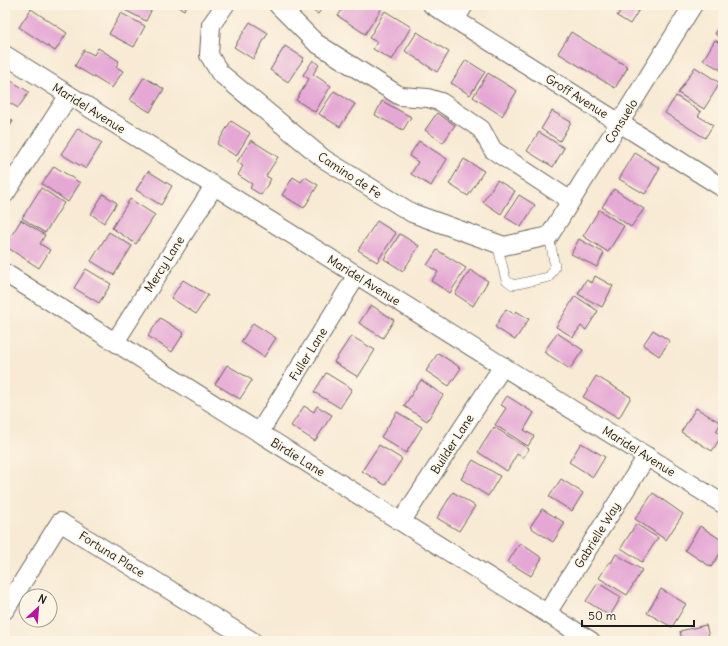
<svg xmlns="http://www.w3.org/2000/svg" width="728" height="646" font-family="Delius,sans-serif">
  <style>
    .building { fill: #e5a8d5 }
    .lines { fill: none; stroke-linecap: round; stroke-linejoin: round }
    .lane-casing { stroke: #69645c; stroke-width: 10 }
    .street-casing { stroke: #69645c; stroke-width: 20 }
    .lane { stroke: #fff; stroke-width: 9 }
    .street { stroke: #fff; stroke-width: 18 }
    .labels { text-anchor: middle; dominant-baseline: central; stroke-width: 3; stroke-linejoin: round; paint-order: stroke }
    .street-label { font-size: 12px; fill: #1c1c1c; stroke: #fcf5e5 }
  </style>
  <rect width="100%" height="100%" fill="#fcf5e5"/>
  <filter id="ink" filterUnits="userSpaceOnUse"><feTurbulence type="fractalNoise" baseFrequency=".025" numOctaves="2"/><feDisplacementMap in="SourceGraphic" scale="8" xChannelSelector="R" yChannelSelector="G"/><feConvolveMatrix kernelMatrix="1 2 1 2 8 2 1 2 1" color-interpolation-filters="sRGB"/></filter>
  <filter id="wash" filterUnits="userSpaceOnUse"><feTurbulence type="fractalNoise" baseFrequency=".012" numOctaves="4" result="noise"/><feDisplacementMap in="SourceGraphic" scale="16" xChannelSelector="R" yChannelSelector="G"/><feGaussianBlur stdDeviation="0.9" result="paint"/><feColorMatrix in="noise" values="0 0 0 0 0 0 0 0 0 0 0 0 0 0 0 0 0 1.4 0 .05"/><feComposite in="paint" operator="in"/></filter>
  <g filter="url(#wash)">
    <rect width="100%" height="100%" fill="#f8ead4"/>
    <g id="blocks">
      <path class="building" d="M122,5H154L146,21L121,8Z
        M176,5H187L184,10Z
        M304,5H324L318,14Z
        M345,5H377L382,8L365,34L338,16Z
        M624,5H642L630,24L617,16Z
        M31,9L67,33L55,51L19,27Z
        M385,11L411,27L392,60L373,49L377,42L369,38Z
        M121,13L145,26L134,47L109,34Z
        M723,21V39L715,34Z
        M250,22L268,33L253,59L234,47Z
        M417,32L449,52L437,72L405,51Z
        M571,32L628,67L615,88L558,53Z
        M715,40L723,45V71L703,60Z
        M285,46L304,58L288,82L270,70Z
        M98,48L119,61L116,67L123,71L112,88L75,66L84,50L94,55Z
        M313,60L319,65L313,74L331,86L315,112L296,100L309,79L303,75Z
        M466,60L485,72L470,95L451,83Z
        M695,67L720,83L704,109L678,93Z
        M488,73L517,91L502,116L473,97Z
        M5,77L29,92L18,108L5,100Z
        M144,77L164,89L150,112L130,100Z
        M334,91L355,104L340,127L319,114Z
        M676,96L701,112L698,116L713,125L705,138L665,113Z
        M382,101L411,117L403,130L375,115Z
        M552,111L571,122L560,141L541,129Z
        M437,113L455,125L443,143L425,130Z
        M5,116L13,121L5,134Z
        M231,121L250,133L236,156L217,144Z
        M78,128L102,143L86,169L61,154Z
        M539,132L564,148L553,167L527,151Z
        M251,140L278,157L266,176L271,179L261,195L250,188L252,184L238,175L243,166L237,162Z
        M419,141L447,159L431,186L411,174L418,162L409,156Z
        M635,153L660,168L645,194L619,179Z
        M464,159L484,171L468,196L449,184Z
        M54,166L80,183L68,202L42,184Z
        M148,171L172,186L161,205L136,190Z
        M293,177L301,182L305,177L318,185L304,208L282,195Z
        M497,180L515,191L501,214L483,202Z
        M41,188L64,203L45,233L22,218Z
        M614,189L644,209L631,227L602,207Z
        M103,194L117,203L104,223L91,214Z
        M519,195L535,205L521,227L505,217Z
        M130,199L155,215L136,244L112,228Z
        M599,210L624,226L608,252L583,236Z
        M21,220L45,235L40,244L50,250L39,268L5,246Z
        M377,221L396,233L377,262L358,250Z
        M109,232L132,246L114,275L91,261Z
        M400,234L419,246L403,271L384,259Z
        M579,239L604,253L597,267L571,254Z
        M437,250L466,268L450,293L431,281L438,272L427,265Z
        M86,269L111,284L99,303L74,288Z
        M470,270L488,281L473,306L455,294Z
        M595,276L613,286L602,307L578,294L586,280L592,283Z
        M183,280L208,295L196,314L171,298Z
        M575,296L598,311L586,330L581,326L573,337L556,327Z
        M371,305L394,320L383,338L359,323Z
        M506,309L514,314L516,311L529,319L515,340L495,327Z
        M160,318L184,333L172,352L148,336Z
        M253,323L276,338L264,357L241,342Z
        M653,330L670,341L659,356L643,345Z
        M557,333L583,350L570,369L544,352Z
        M351,336L375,350L358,377L334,362Z
        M438,353L461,368L449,386L426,371Z
        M227,365L252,380L240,399L215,384Z
        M326,373L352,389L340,408L314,392Z
        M596,376L631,397L619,418L583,397Z
        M421,380L443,395L427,421L404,406Z
        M507,396L534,413L524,430L534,436L528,446L495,425L506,408L501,405Z
        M304,406L314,412L317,406L332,415L315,441L291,426Z
        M696,408L721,423L716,431L722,435L712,451L681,432Z
        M397,412L422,427L406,453L381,437Z
        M494,427L529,449L523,458L517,454L507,471L478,452Z
        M581,443L605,457L593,477L569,462Z
        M379,445L402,459L385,485L362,471Z
        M473,460L500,476L488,496L461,479Z
        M561,479L583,493L572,511L549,497Z
        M453,492L475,506L459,531L437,518Z
        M653,493L683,514L666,540L635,519Z
        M542,509L565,523L553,542L530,527Z
        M636,524L658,538L642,562L621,548Z
        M700,526L723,541V549L711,567L685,550Z
        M520,543L542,558L531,576L508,562Z
        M616,554L642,570L627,595L599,578L609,562L611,563Z
        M598,583L621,597L610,616L586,601Z
        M661,589L686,604L672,627L647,613Z
        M706,625L710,641H682L680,631Z"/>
    </g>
  </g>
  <g filter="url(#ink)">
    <use href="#blocks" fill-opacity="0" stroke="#69645c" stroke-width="1"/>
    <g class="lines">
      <defs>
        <path id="lane" d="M497,244L506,280L513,285L549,277L555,267L549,236"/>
        <path id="street" d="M225,5L211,25L209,55L220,73L324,159L412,213L504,246L549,236L693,5
          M278,5L316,43L400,96L428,98L441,102L481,129L493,150L571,201
          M432,5L723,188
          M455,20L464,5
          M5,55L723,504
          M5,194L69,95
          M5,273L591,641
          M115,342L214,186
          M259,433L357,275
          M401,522L503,366
          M5,610L60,522L252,641
          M547,613L647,456"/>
      </defs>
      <use href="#lane" class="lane-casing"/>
      <use href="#street" class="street-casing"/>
      <use href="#lane" class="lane"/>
      <use href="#street" class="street"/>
    </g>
  </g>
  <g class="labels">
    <g class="street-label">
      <text transform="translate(577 96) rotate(32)">Groff Avenue</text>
      <text transform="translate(89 108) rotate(32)">Maridel Avenue</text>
      <text transform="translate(621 121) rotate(-58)">Consuelo</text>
      <text transform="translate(350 175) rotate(33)">Camino de Fe</text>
      <text transform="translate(164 264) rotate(-58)">Mercy Lane</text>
      <text transform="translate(364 280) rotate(32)">Maridel Avenue</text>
      <text transform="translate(308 354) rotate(-58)">Fuller Lane</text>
      <text transform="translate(452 444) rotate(-57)">Builder Lane</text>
      <text transform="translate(639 451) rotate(32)">Maridel Avenue</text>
      <text transform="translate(298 457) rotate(32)">Birdie Lane</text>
      <text transform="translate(597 535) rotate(-58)">Gabrielle Way</text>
      <text transform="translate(112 554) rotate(32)">Fortuna Place</text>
    </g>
  </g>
  <rect width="728" height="646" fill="none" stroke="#fcf5e5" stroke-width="20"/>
  <g transform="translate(38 608) rotate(26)"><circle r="19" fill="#fcf5e5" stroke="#a29e95"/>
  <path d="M0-3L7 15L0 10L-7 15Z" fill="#b5179e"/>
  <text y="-6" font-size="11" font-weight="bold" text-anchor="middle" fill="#1c1c1c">N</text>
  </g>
  <path d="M582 620v6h112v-6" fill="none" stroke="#1c1c1c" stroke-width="2"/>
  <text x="588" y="620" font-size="12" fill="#1c1c1c" stroke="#fcf5e5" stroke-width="3" paint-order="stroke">50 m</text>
</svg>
